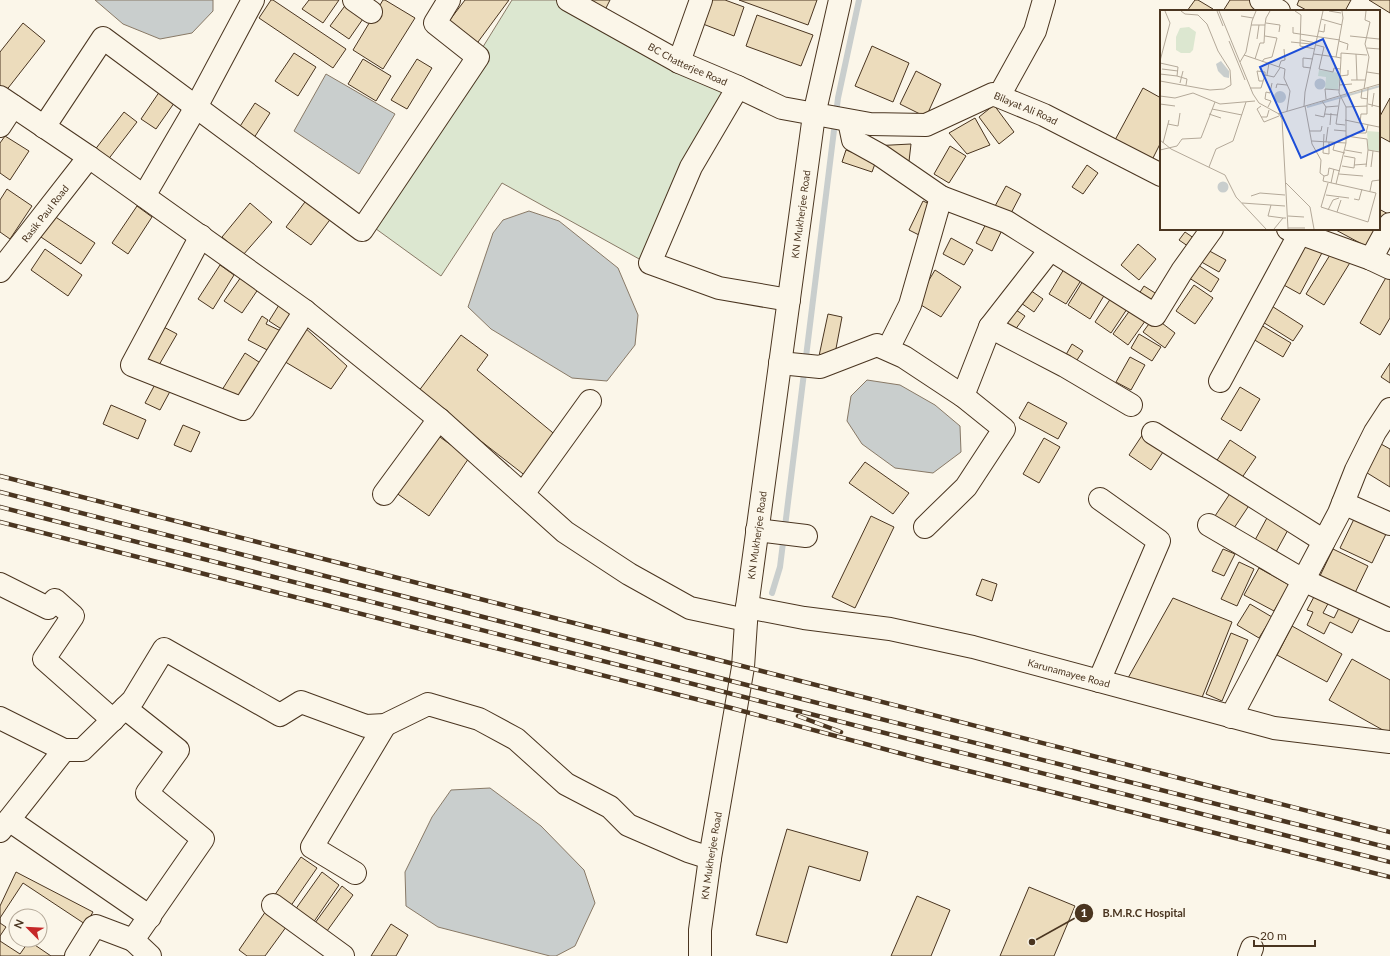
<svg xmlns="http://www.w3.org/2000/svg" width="1390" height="956" font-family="Lato,sans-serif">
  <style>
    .green { fill: #dce7d0; stroke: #887966 }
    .water { fill: #c9cecd; stroke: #887966 }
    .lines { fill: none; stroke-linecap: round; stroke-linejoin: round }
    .stream { stroke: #c9cecd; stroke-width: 6 }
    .building { fill: #ecdcbc; stroke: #4a3520; fill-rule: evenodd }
    .minor-casing { stroke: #4a3520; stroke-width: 24 }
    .minor { stroke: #fbf6e9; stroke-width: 22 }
    .rail-casing { stroke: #4a3520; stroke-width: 4.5 }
    .rail { stroke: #fbf6e9; stroke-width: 3; stroke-dasharray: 9; stroke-linecap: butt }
    .labels { text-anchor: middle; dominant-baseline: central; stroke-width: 3; stroke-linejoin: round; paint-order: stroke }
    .street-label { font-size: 10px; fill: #4a3520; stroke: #fbf6e9 }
    .inset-river { fill: none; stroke: #c9cecd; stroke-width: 2 }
    .inset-road { fill: none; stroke: #b4a999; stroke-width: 1 }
    .view { fill: #1d4ed8; fill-opacity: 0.15; stroke: #1d4ed8; stroke-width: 2 }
    .inset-edge { fill: none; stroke: #4a3520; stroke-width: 2 }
    .leader { fill: none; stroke: #4a3520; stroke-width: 1.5 }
    .callout-dot { fill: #4a3520; stroke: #fbf6e9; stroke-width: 1.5 }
    .mark-label { font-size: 12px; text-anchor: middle; font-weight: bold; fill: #fff }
    .callout-label { font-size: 11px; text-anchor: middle; font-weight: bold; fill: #4a3520; stroke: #fbf6e9; stroke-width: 3; stroke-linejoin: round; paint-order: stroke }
  </style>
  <rect width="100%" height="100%" fill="#fbf6e9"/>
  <path class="green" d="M512,0H564L730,90L641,260L502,183L441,276L372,226Z"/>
  <path class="water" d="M95,0H213V11L192,33L160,39L123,24Z
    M326,74L395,114L359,174L294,131Z
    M529,211L559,221L618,268L638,315L635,345L607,381L572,378L491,329L468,307L493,233L503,220Z
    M867,380L900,385L935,405L960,426L961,452L933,473L895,468L862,444L847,421L851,396Z
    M490,788L541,826L584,870L595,903L575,946L556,956H550L438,927L406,906L405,872L432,817L451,790Z"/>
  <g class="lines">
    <path class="stream" d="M772,593L780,567L838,98L859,0"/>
  </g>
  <path class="building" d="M271,0H273L346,49L333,68L259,18Z
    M309,0H339L323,23L302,9Z
    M383,0H385L415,18L383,69L353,50Z
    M465,0H509L475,46L446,25Z
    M579,0H610L603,14Z
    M712,0H725L744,7L734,36L703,24Z
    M739,0H817L808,25Z
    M1195,0H1198L1213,9L1211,11H1187Z
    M1230,0H1252L1268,11H1223Z
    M1299,0H1351L1345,11H1308L1297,5Z
    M1369,0H1390V13Z
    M347,3L365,16L349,39L330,26Z
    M757,15L813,35L801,66L746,46Z
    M23,23L45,41L5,92L0,88V52Z
    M872,46L909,63L893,102L855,86Z
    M294,53L316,67L298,96L275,81Z
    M363,59L391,76L376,101L348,84Z
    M417,59L432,68L407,109L391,100Z
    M916,71L941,84L926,117L900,104Z
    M164,85L179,96L156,129L141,119Z
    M1143,88L1161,98V142L1152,160L1115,140Z
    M1390,98V142L1379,136V118Z
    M255,103L270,113L252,141L237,131Z
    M994,105L1014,132L999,144L979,117Z
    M124,112L137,122L107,161L94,151Z
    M975,118L990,145L967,154L949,133Z
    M5,136L29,151L10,180L0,173V143Z
    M911,144L908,170L872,146Z
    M950,146L966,156L949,183L934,174Z
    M846,150L876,161L872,172L842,162Z
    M1087,165L1098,173L1083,194L1072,187Z
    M1006,186L1021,194L1009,217L994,208Z
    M7,189L32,206L10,239L0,232V200Z
    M308,198L332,217L311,245L286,227Z
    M923,201L936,207L921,236L909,230Z
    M250,203L272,222L243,255L222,237Z
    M137,206L152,217L128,254L112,243Z
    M1379,209L1390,215L1373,250L1334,229H1379Z
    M48,212L95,243L81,264L35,233Z
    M989,218L1004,226L992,251L976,243Z
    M1185,232L1201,243L1195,251L1179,240Z
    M951,238L973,250L964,265L943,254Z
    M1306,241L1323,251L1300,294L1282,284Z
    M1138,244L1156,259L1139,280L1121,265Z
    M1204,248L1226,260L1219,272L1198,260Z
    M45,249L82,275L68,296L31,270Z
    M1333,250L1351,261L1324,305L1306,294Z
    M1192,261L1219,279L1211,292L1183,274Z
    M1067,264L1085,274L1066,304L1049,294Z
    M220,265L234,275L213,309L198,299Z
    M246,270L263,282L242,313L224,301Z
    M935,270L961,287L941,317L916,302Z
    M1388,274L1390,276V318L1380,335L1360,323Z
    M1086,276L1108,289L1090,319L1068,305Z
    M1194,285L1213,298L1195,324L1176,311Z
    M1144,286L1163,298L1155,311L1135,300Z
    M1027,288L1043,299L1034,312L1018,301Z
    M1115,292L1131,303L1111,333L1095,322Z
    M1267,303L1303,326L1293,341L1258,319Z
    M279,305L296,316L286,332L269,321Z
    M1133,306L1148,317L1128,345L1113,334Z
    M1013,308L1025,316L1015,330L1003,322Z
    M828,314L842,317L834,359L819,356Z
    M262,316L268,320L266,324L283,332L273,353L248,340Z
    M1154,317L1175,333L1165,348L1143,332Z
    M1256,322L1291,343L1283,357L1248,336Z
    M158,324L177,334L159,365L141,355Z
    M303,326L347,366L331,389L282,360Z
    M1139,334L1161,347L1152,361L1131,348Z
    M461,335L488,355L477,370L558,437L527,477L418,392Z
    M1072,344L1083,351L1073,366L1063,360Z
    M245,353L262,364L239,401L222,390Z
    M1130,357L1145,365L1131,390L1116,382Z
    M1390,363V383L1381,377Z
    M159,377L174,384L160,410L145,403Z
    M1240,387L1260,399L1241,431L1221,419Z
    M1028,402L1067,423L1058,439L1019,418Z
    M111,405L146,420L138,439L103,424Z
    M183,425L200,432L191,452L174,445Z
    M433,432L469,458L429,516L392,490Z
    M1143,434L1165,449L1151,470L1129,455Z
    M1044,438L1060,447L1039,483L1023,474Z
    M1230,440L1256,457L1239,482L1214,465Z
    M1381,444L1390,449V487L1364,471Z
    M865,462L909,493L893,514L849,483Z
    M1233,489L1252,501L1232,531L1213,519Z
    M871,516L894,527L855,608L832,597Z
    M1268,516L1289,528L1276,552L1255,540Z
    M1354,519L1386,534L1372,563L1340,548Z
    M1223,549L1235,554L1224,576L1212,571Z
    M1333,549L1368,566L1353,597L1318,580Z
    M1239,562L1254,569L1237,606L1221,599Z
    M1259,568L1289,585L1274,611L1244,595Z
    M982,579L997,584L992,601L976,595Z
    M1316,593L1330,600L1323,613L1334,618L1340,606L1361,616L1352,633L1330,622L1324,634L1307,625L1313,612L1307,610Z
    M1173,598L1232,622L1201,700L1128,678Z
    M1250,604L1272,617L1259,638L1237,625Z
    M1292,626L1342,654L1327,682L1277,655Z
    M1231,633L1248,640L1222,701L1206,694Z
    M1352,659L1390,680V734L1329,700Z
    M787,829L868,852L860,881L809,866L787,943L756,935Z
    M301,857L317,868L290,907L274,896Z
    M16,872L93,912L67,956H0V906ZM16,916H40V940H16Z
    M322,872L339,885L313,923L295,910Z
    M23,883L85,924L64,956H51L29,941L20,954L0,941V936L6,927L0,923V918ZM16,916H40V940H16Z
    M342,886L353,895L327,931L315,923Z
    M1029,887L1075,906L1054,956H1000Z
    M917,896L950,910L931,956H891Z
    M268,908L289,923L265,956H247L239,950Z
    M391,924L408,935L396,956H371Z"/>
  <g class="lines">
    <defs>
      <g id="minor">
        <path d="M354,0L371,12"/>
        <path id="s1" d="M568,0L679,62L738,87L782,108L870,124L926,125L993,94L1044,115L1161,175"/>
        <path d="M1261,0L1279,11"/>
        <path d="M679,62L701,0"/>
        <path d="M738,87L691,167L650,263L719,288L789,300"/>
        <path d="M999,96L1035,31L1044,0"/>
        <path d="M0,97L89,157L305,311L439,419L565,532L629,574L690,608L746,620"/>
        <path d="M849,121L853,140L880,155L941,197L1007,222L1155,315L1182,271L1212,229"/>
        <path d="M0,126L13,106"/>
        <path d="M44,127L103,38L362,230L478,57L435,23L449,0"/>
        <path d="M144,196L196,107L253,0"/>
        <path d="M1288,229L1371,259L1390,268"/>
        <path d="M201,236L132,365L243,409L305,311"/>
        <path d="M1371,259L1390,224"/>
        <path id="s2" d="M0,271L89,157"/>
        <path d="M990,327L1065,366L1131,405"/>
        <path d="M888,349L910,305L941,197"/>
        <path d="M780,363L820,367L877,345L904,357L963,396L1004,429L966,487L925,527"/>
        <path d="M1220,381L1300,233"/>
        <path d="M963,396L990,327L1050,250"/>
        <path d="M1153,433L1324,541"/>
        <path d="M384,494L439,419"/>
        <path d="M523,494L590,401"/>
        <path d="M1343,503L1390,524"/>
        <path d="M1209,525L1303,580L1390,620"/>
        <path d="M757,530L806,536"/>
        <path d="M0,584L48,608L55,600L73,616L44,659L113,720"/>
        <path id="s3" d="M747,607L804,618L890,629L973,647L1274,728L1390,742"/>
        <path d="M1099,681L1159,541L1100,499"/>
        <path d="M125,708L178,750L147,793L203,839L133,940L150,956"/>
        <path d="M1231,717L1339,513L1356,470L1375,432L1390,409"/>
        <path d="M0,718L64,750"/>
        <path d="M9,820L150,917"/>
        <path d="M0,831L64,750H82L133,700L164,649L280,715L301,702L366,726L385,725L428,704L479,719L516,739L566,784L610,807L628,825L688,851L710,858"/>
        <path d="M355,873L312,847L385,725"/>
        <path d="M273,905L343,956"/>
        <path d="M76,956L94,927L96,926L133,940"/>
        <path id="s4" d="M700,956V930L710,858L743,667L747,607L814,115L840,0"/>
        <path d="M1249,956L1252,948"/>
      </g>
    </defs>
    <use href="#minor" class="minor-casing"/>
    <use href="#minor" class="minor"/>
    <defs>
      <path id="rail" d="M0,476L1390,832
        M0,492L739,683L1390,848
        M0,507L1390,862
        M0,522L735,709L929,761L1390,877
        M798,716L841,732"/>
    </defs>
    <use href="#rail" class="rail-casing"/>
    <use href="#rail" class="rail"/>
  </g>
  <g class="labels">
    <g class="street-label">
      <text stroke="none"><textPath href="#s1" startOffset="136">BC Chatterjee Road</textPath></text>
      <text stroke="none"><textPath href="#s1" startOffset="495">Bilayat Ali Road</textPath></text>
      <text stroke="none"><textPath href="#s2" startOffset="73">Rasik Paul Road</textPath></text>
      <text stroke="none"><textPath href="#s4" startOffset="749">KN Mukherjee Road</textPath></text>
      <text stroke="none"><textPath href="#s4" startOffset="425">KN Mukherjee Road</textPath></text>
      <text stroke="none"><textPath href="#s3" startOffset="329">Karunamayee Road</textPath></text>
      <text stroke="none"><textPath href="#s4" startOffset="101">KN Mukherjee Road</textPath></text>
    </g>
  </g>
  <g transform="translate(1160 10)">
    <rect width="220" height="220" fill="#fbf6e9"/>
    <path d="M29,17L36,22L33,40L30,43H21L16,40V27L20,18ZM159,60L180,63L178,79H165L166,67L158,66ZM207,121L220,122V141L208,140Z" fill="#dce7d0"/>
    <path d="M61,51L69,61V68L64,67L58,61L56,54ZM154.5 74a5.5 5.5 0 1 1 11 0a5.5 5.5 0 1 1-11 0ZM114 87a6 6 0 1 1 12 0a6 6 0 1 1-12 0ZM57.5 177a5.5 5.5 0 1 1 11 0a5.5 5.5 0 1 1-11 0Z" fill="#c9cecd"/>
    <path class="inset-river" d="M147,97L220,76"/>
    <path class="inset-road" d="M57,1L63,16M59,1L93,84L99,93L119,104L122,109L128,219M135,1L141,5L140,36L155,39M169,1L181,3M81,6L93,8M161,9L182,15M106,13L120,15L119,22M91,15H105L106,8L110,1M133,17V23L180,30M159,21L164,22L165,14M190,26L219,29M97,29L99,15M141,30L156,33M69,31L85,70M179,31L188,34L187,40M131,32L151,34M156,35L164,37L159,59L173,62L174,58L180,59M207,38L220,39M154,44L176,47M196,44L197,70M84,45L125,59L124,68L130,81L127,101M181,48V43L207,45M95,49L100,33H104L105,15M0,51L10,13L5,1M80,52L86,42L92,11L96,1M102,52L104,49L112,47L117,28L105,26M0,53L18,57L17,66L0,64M119,57L121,51L125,50L124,39M151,58L143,57V48L153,49M2,59L18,61M207,62L220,64M107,65L109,53M17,66L27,69L26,75M180,66L188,65V60M191,70H205M0,71L50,80L64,79L71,75L70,60L58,41L47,14L38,5L25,4L21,1M103,71H99L97,61L105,62V65M20,73L23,61M179,75L192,74M90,78H101L105,65L114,67L120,58M116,78L117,74L127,75M204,79L209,47L205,34L210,12L205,10L206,1M202,80L201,88L208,89M0,86L15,88L33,83L60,94L95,91M180,88L176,114L185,115M166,89L165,79L179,80M0,94L15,96M208,94L220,97V93M101,96L97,99L104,112L119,106M144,96L145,82L163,1M145,96L152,134L161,150L160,163L164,166L163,171L216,183L208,212L161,197L168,173M108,97L111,91L105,89L106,82L110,83L112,73M166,97L178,96M186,97L207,96L208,78M212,97L214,83M52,99L82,105M49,104L61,108M118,104L220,74M165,104L177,105M155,105L164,107L166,97L162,91M101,107H107L109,100M185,110L219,117M200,113L201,104H207V96M8,114L18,116L20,103M170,115L171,103M174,120L186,121M150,121H161L162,116M198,123H206L208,115M164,124L163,143L169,144V132M186,126L207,129L208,140L220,142M0,130L11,139L65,165L76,187L106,219M152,131L186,133M166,132L168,117M175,132L173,140L185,143M3,133L9,110M0,140L17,136L22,129L41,128L55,92M185,140L202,143M194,155L207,154M182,156L194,158L195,148L184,146M49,157L56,139L73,131L86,92M206,157L208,140M211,157L213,141M179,164L203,166M164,166L168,165L169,158L180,161M126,173L150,197L154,219M171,173L174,159M176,174L186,133V97L179,83L181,48L176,47L183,8L182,1M210,181L212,171L220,170M166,185L189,188M91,186L100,183L125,185M194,189L199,190L202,179M82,193L125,196M111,195L108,206L123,208M168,200L173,190L179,188M177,202L181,190M128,206L144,207M128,218H145M114,219L123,208H126"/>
    <path class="view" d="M163,29L204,120L141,148L100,57Z"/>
    <rect width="220" height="220" class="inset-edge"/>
  </g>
  <path class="leader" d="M1032 942L1084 913"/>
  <g class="callout-dot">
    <circle cx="1032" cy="942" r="4"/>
    <circle cx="1084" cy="913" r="10"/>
  </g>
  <g class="mark-label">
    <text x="1084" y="917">1</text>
  </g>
  <g class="callout-label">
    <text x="1144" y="917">B.M.R.C Hospital</text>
  </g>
  <g transform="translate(28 928) rotate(294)"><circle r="19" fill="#fbf6e9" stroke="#b4a999"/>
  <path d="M0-3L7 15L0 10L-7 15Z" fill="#c62828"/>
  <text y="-6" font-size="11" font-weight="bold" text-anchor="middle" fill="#4a3520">N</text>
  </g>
  <path d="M1254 940v6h61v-6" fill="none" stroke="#4a3520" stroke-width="2"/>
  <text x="1260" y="940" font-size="12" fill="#4a3520" stroke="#fbf6e9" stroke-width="3" paint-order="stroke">20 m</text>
</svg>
